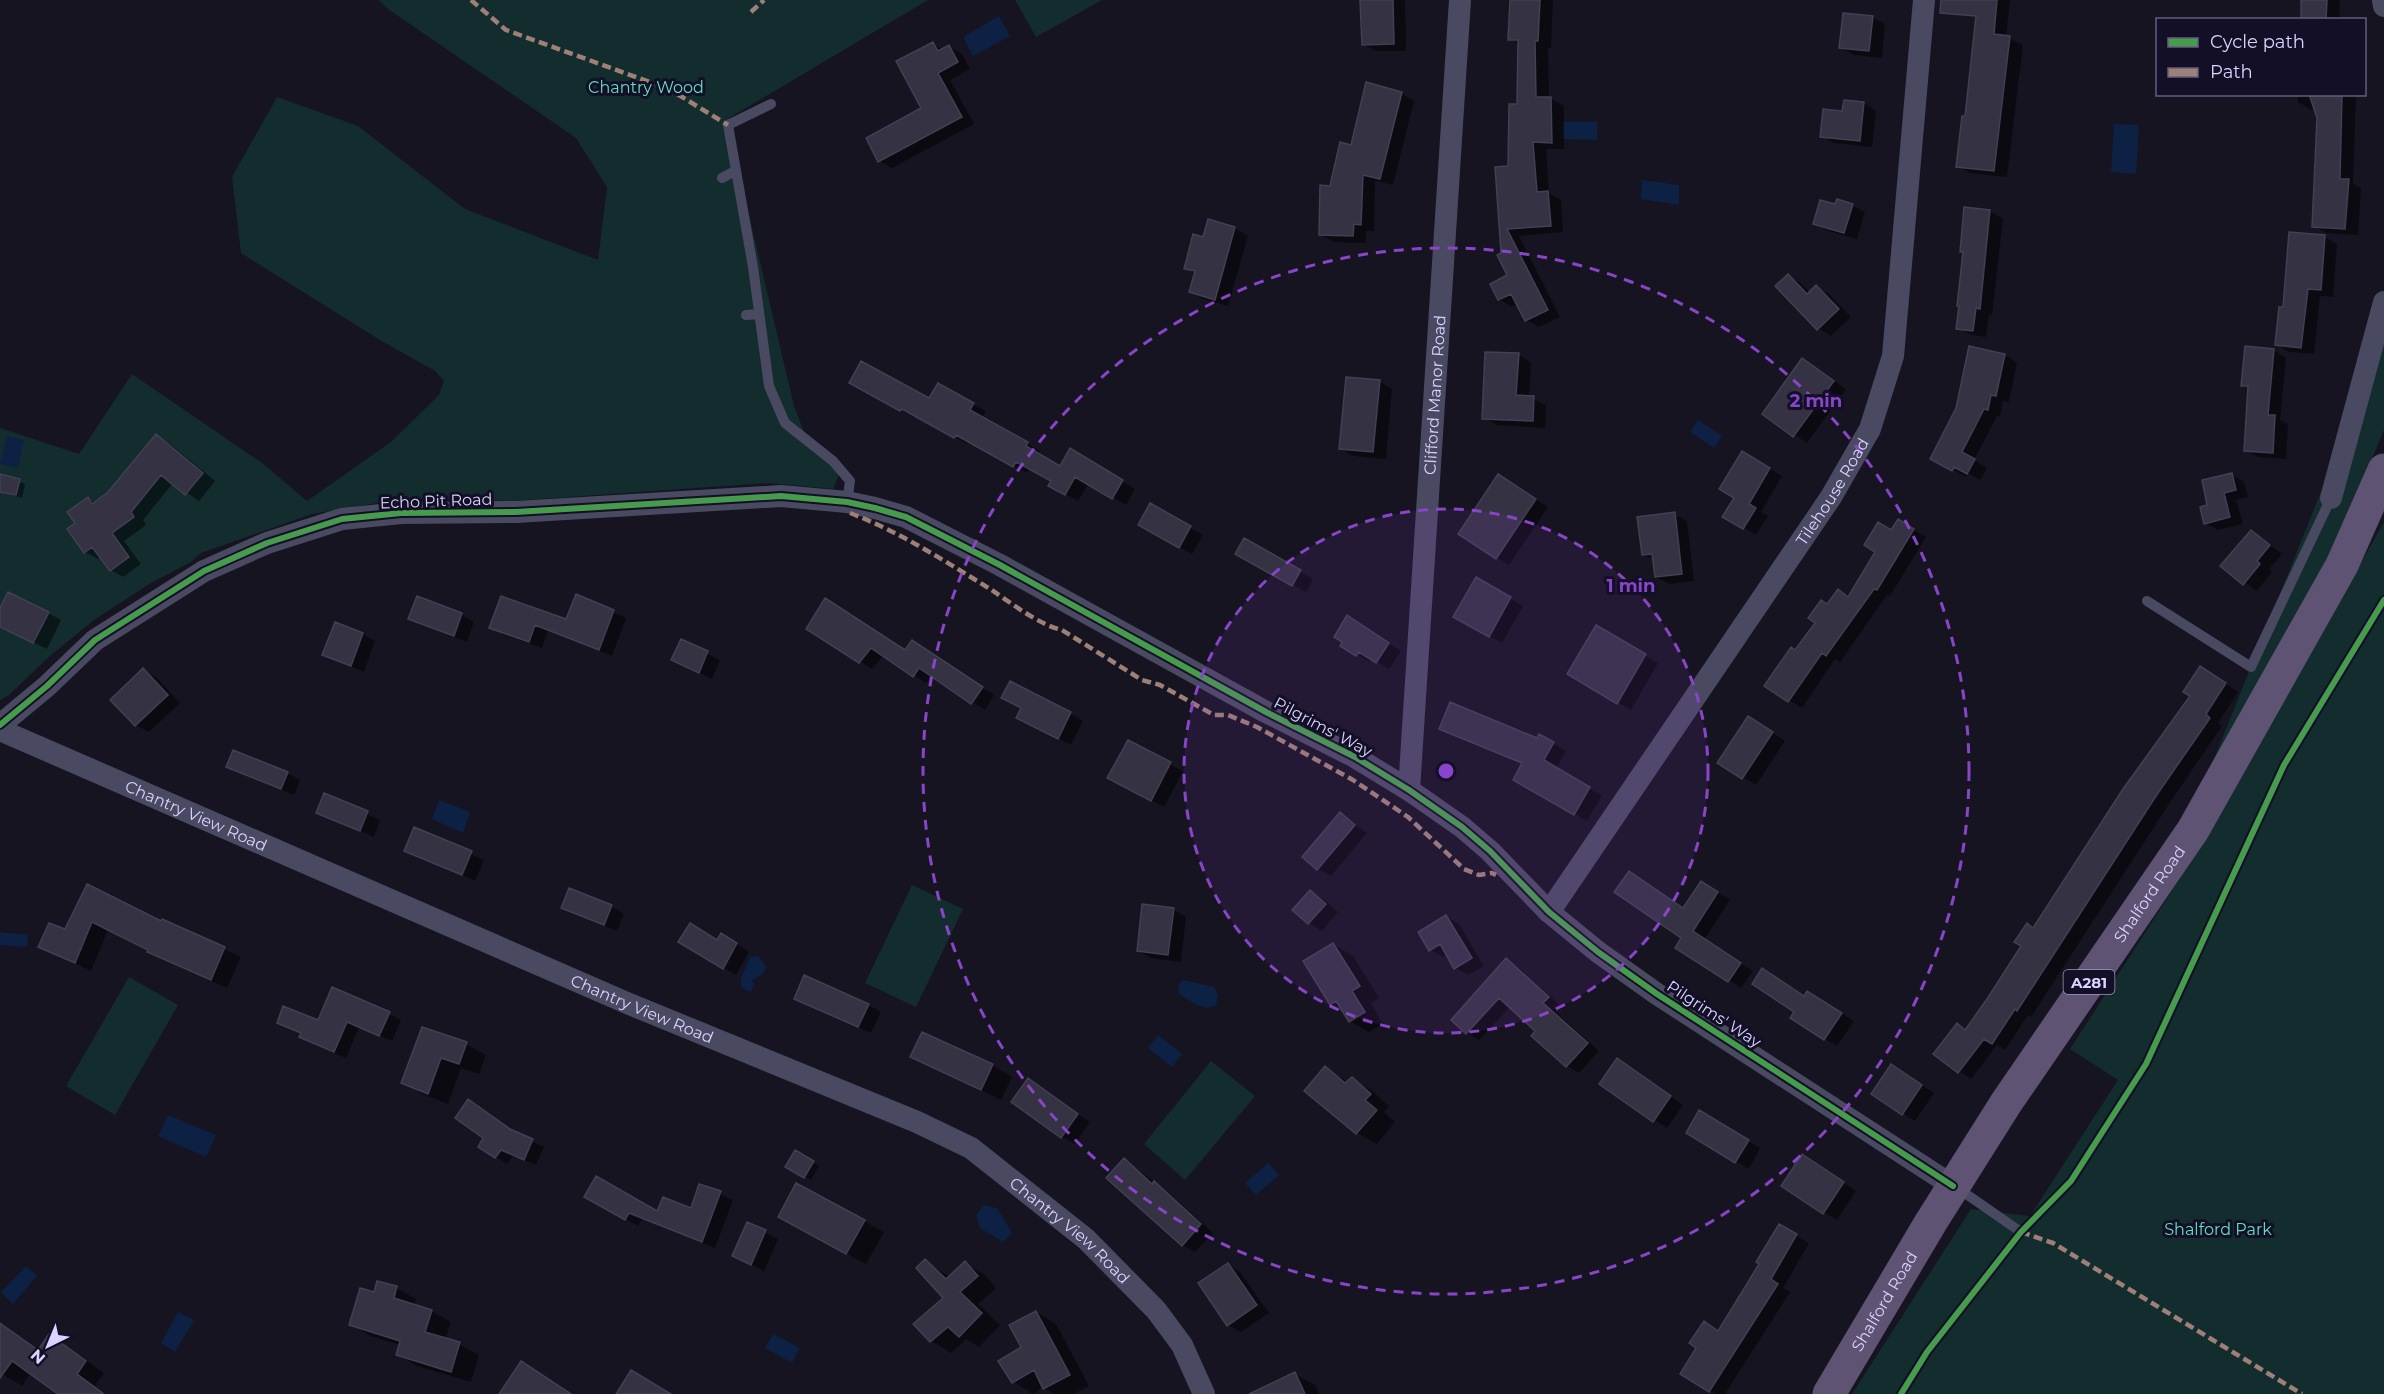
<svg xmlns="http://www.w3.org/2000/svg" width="2384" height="1394" font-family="Montserrat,sans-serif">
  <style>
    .green { fill: #132c2d }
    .water { fill: #0d2144 }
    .shadow { fill: #0007 }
    .building { fill: #343243; stroke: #433f54; stroke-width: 1.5 }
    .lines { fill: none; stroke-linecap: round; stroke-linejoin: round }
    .service { stroke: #4a4962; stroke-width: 10 }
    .minor { stroke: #4a4962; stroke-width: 22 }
    .primary { stroke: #5e5373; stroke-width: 33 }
    .quiet { stroke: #9e8076; stroke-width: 4.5; stroke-dasharray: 9 4.5; stroke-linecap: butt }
    .cycleway-casing { stroke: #130f26; stroke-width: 10 }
    .cycleway { stroke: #469c4c; stroke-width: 6 }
    .ring { fill: none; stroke: #8945c9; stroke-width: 3; stroke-dasharray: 10 8 }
    .labels { text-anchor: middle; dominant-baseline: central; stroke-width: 6; stroke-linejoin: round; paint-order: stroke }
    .shield { fill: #130f26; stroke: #9e99be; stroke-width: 1.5 }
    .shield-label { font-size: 15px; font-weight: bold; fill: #d9d4ff }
    .park-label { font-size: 16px; fill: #5fe0c0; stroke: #130f26 }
    .street-label { font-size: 16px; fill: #d9d4ff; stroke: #130f26 }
    .centre { fill: #8945c9; stroke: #130f26; stroke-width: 3 }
    .ring-label { font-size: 18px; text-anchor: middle; font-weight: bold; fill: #8945c9; stroke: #130f26; stroke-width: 6; stroke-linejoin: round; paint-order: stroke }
  </style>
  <rect width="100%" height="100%" fill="#161421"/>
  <path class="green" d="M379,0H928L729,118L728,126L794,406L804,432L839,474L833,489L769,483L512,501L407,498L312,514L201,553L191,562L151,583L94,620L51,655L9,695L0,700V428L79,454L132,374L262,463L307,501L391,442L439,395L444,381L435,371L380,340L241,253L232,177L277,97L358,126L465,209L598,260L607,187L576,138L388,9Z
    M1015,0H1102L1036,37Z
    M2384,334V430L2331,557L2202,789Z
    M2384,522V1394H1852L1971,1209L2030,1216L2118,1080L2070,1049L2204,841Z
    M912,885L963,909L916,1007L865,983Z
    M129,977L178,1005L115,1115L66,1086Z
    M1211,1061L1255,1096L1185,1180L1144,1144Z"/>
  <path class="water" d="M999,16L1010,36L973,56L963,37Z
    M1562,122H1597V140L1563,139Z
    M2114,124L2139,125L2136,174L2111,172Z
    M1642,180L1679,185V205L1641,199Z
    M1698,420L1722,436L1714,448L1690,432Z
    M7,436L24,440L18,468L0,464Z
    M439,800L470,812L463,833L432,819Z
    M0,932L28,935L27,947L0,945Z
    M758,956L766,966C763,976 760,976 752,980L754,985L751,991H747L741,987V978L750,957Z
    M1183,980L1214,987L1218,994L1216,1005L1208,1008L1197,1005L1179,994L1178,985Z
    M1158,1035L1182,1054L1172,1067L1148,1048Z
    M168,1115L216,1135L206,1157L158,1136Z
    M1268,1163L1279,1175L1256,1195L1245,1183Z
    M984,1205L997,1208L1012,1233L1003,1242L980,1228L976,1215Z
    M26,1266L37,1276L13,1304L1,1292Z
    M178,1312L194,1320L175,1352L161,1343Z
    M773,1334L800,1348L792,1363L765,1348Z"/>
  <path class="shadow" d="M1362,0H1405L1406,51H1376L1363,44Z
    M1512,0H1553L1551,48H1548L1549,98L1564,106V149H1546L1549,193L1561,200L1563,232L1519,236L1560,317L1539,327L1526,320L1518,304L1512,307L1499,299L1509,276L1503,254L1510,167L1519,105V44L1510,39Z
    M1974,0H2010L2006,37L2023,45L2007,177L1970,173L1958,166L1966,118L1978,18L1973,15Z
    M2303,0H2340L2339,20H2302Z
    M1872,17L1885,24L1882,58L1854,55L1841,48Z
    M933,44L943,50L949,47L962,54L970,69L950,80L974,124L892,168L880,161L923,109Z
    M1401,93L1414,101L1393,185L1375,181L1374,231H1366V243L1333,242L1320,234L1331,187L1353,147Z
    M2298,94H2356L2353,184L2361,188L2358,235L2326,233L2314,226L2319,118L2316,110H2311L2298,102Z
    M1864,103L1876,111L1872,147L1834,143L1821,136L1844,113Z
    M1852,205L1865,212L1857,239L1828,231L1815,223L1836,206Z
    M1965,209L1990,211L2003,219L1992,315H1989L1986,337L1971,335L1958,328L1965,253Z
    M1209,221L1235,228L1248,236L1228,306L1203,299L1191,292L1196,274L1185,268L1204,239Z
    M2324,237L2337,244L2333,297L2320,296L2314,354L2289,352L2277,344L2284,309Z
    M1788,276L1801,283L1810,293L1816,287L1829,294L1851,317L1831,336L1818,328Z
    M2274,350L2286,358L2280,420L2288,424L2286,459L2258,457L2246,450L2250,389L2242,385Z
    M1518,355L1531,362L1529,397L1546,405L1545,428L1497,425L1484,418Z
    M2005,355L2017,363L2009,402L2003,401L2000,416H1997L1974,460L1987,468L1980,480L1968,473L1966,477L1932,458Z
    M1815,368L1846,389L1807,443L1764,414Z
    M1379,381L1392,389L1386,459L1353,456L1341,449Z
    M851,383L930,400L938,385L986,411L982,418L1040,451L1038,455L1060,468L1070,450L1135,489L1126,505L1089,483L1078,501L1050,485L1053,481L1030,468L1027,473L969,441L967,444L915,415L914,417Z
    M156,436L169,443L215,481L199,501L173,483L143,520L146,525L124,541L141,564L123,577L111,570L101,557L98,559L85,552L77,523L88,499L96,503L109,494Z
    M1743,453L1782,476L1761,512L1768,516L1756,535L1724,516L1736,497Z
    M2231,474L2244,482L2248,497L2236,500L2243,524L2218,530L2205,523L2209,506Z
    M0,475L25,484L22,498L0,491Z
    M1511,483L1548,507L1509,565L1497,558Z
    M1150,505L1203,535L1192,554L1140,524Z
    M1674,514L1687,521L1694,581L1669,584L1656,577L1654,560L1643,554Z
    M1898,521L1926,537L1890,596L1887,595L1840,662L1835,659L1802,708L1766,686L1796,652L1828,606L1849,598Z
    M2251,531L2282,554L2269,569L2272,572L2257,591L2222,566Z
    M1245,540L1313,579L1306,592L1237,553Z
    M1476,579L1523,606L1502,643L1455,617Z
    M576,596L626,618L612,656L548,631L542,648L504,635L491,627L567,621Z
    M418,598L462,615L474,622L467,642L423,625L410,618Z
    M0,612L48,613L61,620L47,649L0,626Z
    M1361,625L1401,651L1389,669L1372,659L1370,662L1342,645Z
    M1596,627L1658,663L1631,710L1569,673Z
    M808,629L906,652L932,675L926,683L884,655L872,669Z
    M363,634L375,641L364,672L324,654Z
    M681,641L720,660L712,679L673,660Z
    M143,670L156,677L180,703L149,732L136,725Z
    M2213,675L2238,692L2218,723L2222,726L2169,804L2031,1017L2028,1015L2005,1050L1997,1045L1971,1079L1959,1071L1957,1025L1967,1031L2034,929Z
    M983,688L994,695L985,710L974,703Z
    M1070,713L1083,721L1071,745L1031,725Z
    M1761,725L1785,741L1756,785L1719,762Z
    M1441,728L1538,740L1540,736L1566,751L1556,769L1602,796L1587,821L1515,779L1524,764Z
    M1128,742L1183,771L1164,807L1122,785Z
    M228,766L287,773L300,780L294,795L241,773Z
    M325,795L380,820L374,837L318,812Z
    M1340,814L1367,833L1331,876L1318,869Z
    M415,829L484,860L475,881L406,850Z
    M87,886L162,923L163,921L241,957L227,988L165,960L108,930L91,971L40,947L65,931Z
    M1714,890L1730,900L1704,940L1753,971L1741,988L1677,947L1683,938L1684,909Z
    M1311,892L1323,899L1338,912L1322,931L1309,923L1294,910Z
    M611,906L624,914L617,931L576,915L563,907Z
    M1173,909L1186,917L1181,962L1151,958L1138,951Z
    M1446,916L1459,924L1484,966L1468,975L1455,968L1447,954L1443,957L1430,950Z
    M680,941L734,942L749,952L736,975Z
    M1333,944L1353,956L1379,998L1371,1003L1383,1024L1369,1032L1350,1021L1344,1011L1331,1004Z
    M1507,960L1519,968L1560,1005L1555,1011L1599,1051L1579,1073L1567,1066L1537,1031L1510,1007L1479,1040L1467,1033Z
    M796,998L868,1005L881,1012L871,1033Z
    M1805,998L1821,1000L1854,1021L1837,1046L1825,1039Z
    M389,1014L401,1020L392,1041L359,1027L346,1058L313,1044L301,1037L302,1034L278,1023L319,1022Z
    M423,1028L466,1044L486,1055L479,1074L461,1068L448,1104L422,1094L402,1082Z
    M912,1057L992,1065L1012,1077L1001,1100Z
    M1325,1068L1348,1082L1352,1079L1371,1090L1389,1106L1384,1112L1395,1122L1377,1144L1357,1133L1306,1090Z
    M1630,1068L1683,1105L1667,1128L1601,1084Z
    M1904,1073L1934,1093L1915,1121L1903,1113Z
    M1041,1088L1090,1122L1075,1144L1062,1137Z
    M1700,1112L1760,1148L1749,1169L1688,1133Z
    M515,1133L544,1147L536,1165L513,1156L507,1164L496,1157L485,1138Z
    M796,1152L819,1166L811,1180L787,1166Z
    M1124,1160L1167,1191L1213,1233L1195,1252L1182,1245Z
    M1815,1163L1856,1191L1837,1220L1824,1212Z
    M700,1186L733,1200L715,1248L642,1219L638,1226L586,1197L658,1213L692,1210Z
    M864,1221L884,1232L866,1264L799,1228Z
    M748,1224L778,1239L764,1271L734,1256Z
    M1779,1226L1809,1243L1783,1288L1790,1292L1725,1394H1716L1682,1373L1698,1348L1719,1332L1761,1264Z
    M925,1261L950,1277L965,1263L985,1275L996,1288L978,1304L1000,1325L979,1347L966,1339L951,1353L931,1341L916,1324L945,1299Z
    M1228,1264L1240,1272L1269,1313L1241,1332L1228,1325Z
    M396,1288L416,1299L414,1306L431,1311L451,1322L445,1340L459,1344L479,1355L471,1382L417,1366L397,1354L400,1345L370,1336L351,1324Z
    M1036,1312L1056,1324L1089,1386L1073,1394H1055L1043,1387L1033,1394L1014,1382L1000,1361L1023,1347Z
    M0,1322L40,1350L49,1336L69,1348L104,1373L95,1386L106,1394H60L31,1373L22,1386L0,1373Z
    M1295,1374L1315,1385L1319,1394H1262Z"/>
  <path class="building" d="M1360,0H1393L1394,44L1362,45Z
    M1510,0H1540L1538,41H1535L1536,97H1551L1552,143L1533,142L1537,192L1548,191L1551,226L1507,229L1548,310L1525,321L1511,294L1498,300L1490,284L1507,275L1497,255L1501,253L1495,167L1508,166L1509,104H1517L1518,40H1508Z
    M1941,0H1997L1994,34L2010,36L1994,171L1956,167L1962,116H1965L1976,16L1940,13Z
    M2301,0H2327L2326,20H2301Z
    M1843,13L1873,16L1869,51L1839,48Z
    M933,42L938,51L949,45L958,62L938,73L962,117L878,162L866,138L921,108L896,61Z
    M1366,82L1402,92L1380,179L1363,175L1361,225L1354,224L1353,236L1319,235L1320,185L1330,186L1340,142L1351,145Z
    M2309,94H2342L2340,179H2349L2345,229L2312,227L2317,118Z
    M1844,100L1864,102L1860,141L1820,137L1823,109L1842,111Z
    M1837,199L1853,204L1844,233L1813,224L1820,200L1835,204Z
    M1964,207L1990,210L1980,309L1976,308L1973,331L1956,329L1959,306H1957L1963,252H1960Z
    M1208,219L1235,227L1215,300L1189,292L1195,271L1184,269L1193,234L1203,237Z
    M2289,232L2325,235L2321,290L2308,289L2301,348L2275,345L2279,307H2283Z
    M1788,274L1807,294L1816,285L1839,309L1817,330L1775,286Z
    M1969,346L2005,354L1996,396L1991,395L1988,410L1984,409L1962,452L1975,459L1967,474L1954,467L1952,471L1930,459L1956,408Z
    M2245,346L2274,349L2268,415H2275L2273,453L2244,451L2248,386H2241Z
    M1485,352L1519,353L1516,395L1534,396L1533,421L1482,419Z
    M1802,358L1834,381L1793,437L1762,414Z
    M861,361L929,398L938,383L974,403L970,410L1028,442L1026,446L1060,466L1070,448L1123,480L1112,499L1075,477L1065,495L1048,486L1051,481L1016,462L1013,467L956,435L954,438L902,409L900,411L849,383Z
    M1346,377L1380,380L1373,452L1339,449Z
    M156,434L203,473L185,495L161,475L131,512L134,517L112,533L129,557L110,571L92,547L84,553L67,529L75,523L67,512L88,497L92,504L108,492Z
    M1742,451L1770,468L1749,504L1756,508L1743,529L1722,517L1734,498L1719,489Z
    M2232,473L2236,490L2224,493L2230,517L2204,524L2200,507L2207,505L2202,480Z
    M0,474L20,479L16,495L0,492Z
    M1498,474L1536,499L1496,559L1458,534Z
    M1150,503L1191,526L1179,548L1138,525Z
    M1675,512L1682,574L1655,577L1652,554L1642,555L1637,517Z
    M1898,519L1914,529L1877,590L1874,589L1826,656L1822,653L1788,702L1764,686L1791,647L1795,650L1815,623L1808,618L1821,600L1827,604L1838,589L1848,597L1875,552L1864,545L1878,522L1891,530Z
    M2251,530L2270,545L2257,561L2260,564L2243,585L2220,566Z
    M1244,538L1301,570L1292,586L1235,554Z
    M1476,577L1511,597L1489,637L1453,617Z
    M8,592L49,612L33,643L0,627V608Z
    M576,594L614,610L599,650L535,625L529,642L489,628L501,596L566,619Z
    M417,596L462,613L454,636L408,619Z
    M825,598L905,650L912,640L983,687L971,704L919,668L913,677L871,648L859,663L806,629Z
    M1347,615L1389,643L1376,663L1359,652L1356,656L1340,646L1342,642L1334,637Z
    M335,622L363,633L351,666L322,655Z
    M1596,625L1646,654L1617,704L1567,674Z
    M681,639L708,651L699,673L671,660Z
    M2200,666L2226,683L2206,714L2210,718L2156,796L2017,1011L2015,1009L1992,1044L1984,1039L1958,1073L1933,1054L1957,1023L1965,1030L1987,999L2021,946L2014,942L2027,923L2033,928L2123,789L2190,696L2183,692Z
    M143,668L168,695L135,726L110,700Z
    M1010,681L1071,712L1058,739L1016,718L1021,708L1001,698Z
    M1450,702L1537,738L1539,734L1554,742L1544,760L1590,787L1574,815L1513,780L1522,763L1439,729Z
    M1748,716L1773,732L1742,779L1717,763Z
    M1128,740L1171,762L1151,801L1107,778Z
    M233,750L288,772L281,789L226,767Z
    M324,793L368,811L360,831L316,813Z
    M1340,812L1355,825L1317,870L1302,857Z
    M414,827L472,851L462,875L404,851Z
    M1629,871L1683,908L1701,881L1718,892L1693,931L1741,963L1728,982L1675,948L1681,938L1614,892Z
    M87,884L161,921L162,919L225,947L211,980L147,952L148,950L92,922L75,963L38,947L49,923L65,929Z
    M569,888L612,905L604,925L561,908Z
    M1310,890L1326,904L1308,924L1292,910Z
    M1142,904L1174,908L1168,955L1137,951Z
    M1446,915L1472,958L1454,969L1440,944L1429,951L1418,932Z
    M690,923L717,940L721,933L737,943L723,969L678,942Z
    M1333,943L1360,986L1352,991L1365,1012L1349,1022L1336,1001L1330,1005L1303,961Z
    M1506,958L1549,997L1543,1003L1588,1043L1566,1067L1531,1036L1535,1031L1499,998L1466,1034L1451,1020Z
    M1762,968L1804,996L1807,991L1842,1013L1824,1040L1790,1018L1794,1012L1752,984Z
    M804,975L869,1004L858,1027L794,999Z
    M332,987L390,1012L379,1036L347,1022L334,1052L299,1037L301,1033L277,1023L283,1006L318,1020Z
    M422,1027L467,1042L459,1064L441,1058L428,1094L401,1083Z
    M922,1032L993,1064L981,1090L910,1057Z
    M1617,1058L1671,1096L1653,1122L1599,1084Z
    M1891,1064L1922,1085L1902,1115L1871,1094Z
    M1325,1066L1345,1083L1352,1077L1371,1094L1365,1100L1377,1110L1356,1134L1304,1091Z
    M1028,1078L1078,1114L1061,1138L1011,1102Z
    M468,1099L510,1129L533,1139L524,1160L501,1150L495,1158L478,1147L483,1138L455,1118Z
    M1699,1110L1749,1140L1735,1163L1686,1133Z
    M795,1150L814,1161L804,1178L785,1167Z
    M1802,1154L1844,1182L1823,1214L1781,1186Z
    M1124,1158L1152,1184L1154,1181L1201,1224L1182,1246L1106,1178Z
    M596,1176L657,1211L663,1197L691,1208L699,1184L721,1191L702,1242L629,1213L625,1220L584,1197Z
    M796,1183L865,1220L846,1254L778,1217Z
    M747,1222L766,1230L751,1265L732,1256Z
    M1779,1224L1797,1234L1771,1279L1778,1284L1709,1392L1680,1374L1696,1348L1689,1343L1704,1321L1718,1331L1759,1264L1756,1262Z
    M925,1259L946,1279L965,1261L978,1276L960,1292L982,1313L959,1337L948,1327L930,1342L913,1324L943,1298L916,1268Z
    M1228,1263L1257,1305L1227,1326L1198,1283Z
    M377,1281L397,1286L394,1298L432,1310L425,1332L460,1342L451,1372L396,1355L400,1341L349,1325L360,1288L374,1292Z
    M1036,1311L1070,1375L1043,1389L1034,1370L1012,1383L998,1361L1021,1347L1009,1325Z
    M0,1323L38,1350L49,1334L86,1361L77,1374L104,1394H58L12,1361L0,1378Z
    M521,1361L571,1394H499Z
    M631,1370L671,1394H616Z
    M1295,1372L1305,1394H1249Z"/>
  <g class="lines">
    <path class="service" d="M771,104L728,125L753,267L769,386L785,423L833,461L850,481L847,502
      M722,178L735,171
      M746,315L759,314
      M2147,601L2251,667L2331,498
      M1956,1187L2021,1232"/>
    <g class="minor">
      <path d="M2383,0L2384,6"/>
      <path d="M2331,498L2384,302"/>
      <path d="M0,725L47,686L95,640L204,571L267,543L342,519L401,513L516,512L781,496L847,502L875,508L906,517L1000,565L1266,712L1355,757L1409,790L1462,827L1490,851L1549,912L1598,952L1657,994L1953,1186"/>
      <path id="s1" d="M0,730L627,1003L917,1122L971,1148L1086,1239L1156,1310L1182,1345L1204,1394"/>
      <path id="s2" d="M1409,790L1460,0"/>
      <path id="s3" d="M1549,912L1831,497L1870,429L1893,356L1924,0"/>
    </g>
    <path class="primary" id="s4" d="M1829,1394L1931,1222L2006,1103L2193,830L2342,565L2384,470"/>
    <path class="quiet" d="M471,0L506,30L669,89L728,125
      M751,12L764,0
      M850,513C900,532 945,561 990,589C1010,602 1039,625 1062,630L1142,680L1160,685L1214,715H1228L1257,727L1353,780L1408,817L1464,869L1479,875L1492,873L1496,875
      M2021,1232L2053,1243L2302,1394"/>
    <defs>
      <path id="cycleway" d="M0,725L47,686L95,640L204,571L267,543L342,519L401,513L516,512L781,496L847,502L875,508L906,517L1000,565L1266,712L1355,757L1409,790L1462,827L1490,851L1549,912L1598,952L1657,994L1953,1186
        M1901,1394L1927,1352L2021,1232L2071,1181L2146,1064L2284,765L2384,600"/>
    </defs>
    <use href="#cycleway" class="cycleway-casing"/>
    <use href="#cycleway" class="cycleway"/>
  </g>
  <circle cx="1446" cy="771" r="262" fill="#8945c9" fill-opacity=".12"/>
  <g class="ring">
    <circle cx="1446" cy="771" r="262"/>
    <circle cx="1446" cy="771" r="523"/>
  </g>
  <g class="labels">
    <rect class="shield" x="2063.5" y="970" width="51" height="24" rx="4.5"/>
    <g class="shield-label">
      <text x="2089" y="982">A281</text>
    </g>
    <g class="park-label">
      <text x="646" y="87">Chantry Wood</text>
      <text x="2218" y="1229">Shalford Park</text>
    </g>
    <g class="street-label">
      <text stroke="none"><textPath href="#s2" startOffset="396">Clifford Manor Road</textPath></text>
      <text stroke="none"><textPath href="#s3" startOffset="507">Tilehouse Road</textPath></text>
      <text transform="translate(436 501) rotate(-2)">Echo Pit Road</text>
      <text transform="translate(1323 727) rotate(28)">Pilgrims' Way</text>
      <text stroke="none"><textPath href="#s1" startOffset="214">Chantry View Road</textPath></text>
      <text stroke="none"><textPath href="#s4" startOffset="594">Shalford Road</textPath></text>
      <text stroke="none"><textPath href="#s1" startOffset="700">Chantry View Road</textPath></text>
      <text transform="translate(1714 1014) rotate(33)">Pilgrims' Way</text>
      <text stroke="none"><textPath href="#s1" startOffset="1186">Chantry View Road</textPath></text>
      <text stroke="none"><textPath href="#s4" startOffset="108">Shalford Road</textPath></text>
    </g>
  </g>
  <circle cx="1446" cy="771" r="9" class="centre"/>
  <g class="ring-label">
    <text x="1816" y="407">2 min</text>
    <text x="1631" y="592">1 min</text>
  </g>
  <rect x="2156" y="18" width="210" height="78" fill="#130f26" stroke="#625e7d" stroke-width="1.5"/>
  <rect x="2168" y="38" width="30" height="9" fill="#469c4c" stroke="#625e7d" stroke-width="1.5"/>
  <text x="2210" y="48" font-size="18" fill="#d9d4ff">Cycle path</text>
  <rect x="2168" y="68" width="30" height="9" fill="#9e8076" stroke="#625e7d" stroke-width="1.5"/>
  <text x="2210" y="78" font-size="18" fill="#d9d4ff">Path</text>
  <g transform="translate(48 1346) rotate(223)" stroke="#130f26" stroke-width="4.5" paint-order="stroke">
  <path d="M0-4.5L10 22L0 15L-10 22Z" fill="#d9d4ff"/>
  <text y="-9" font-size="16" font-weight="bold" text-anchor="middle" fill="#d9d4ff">N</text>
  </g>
</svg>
